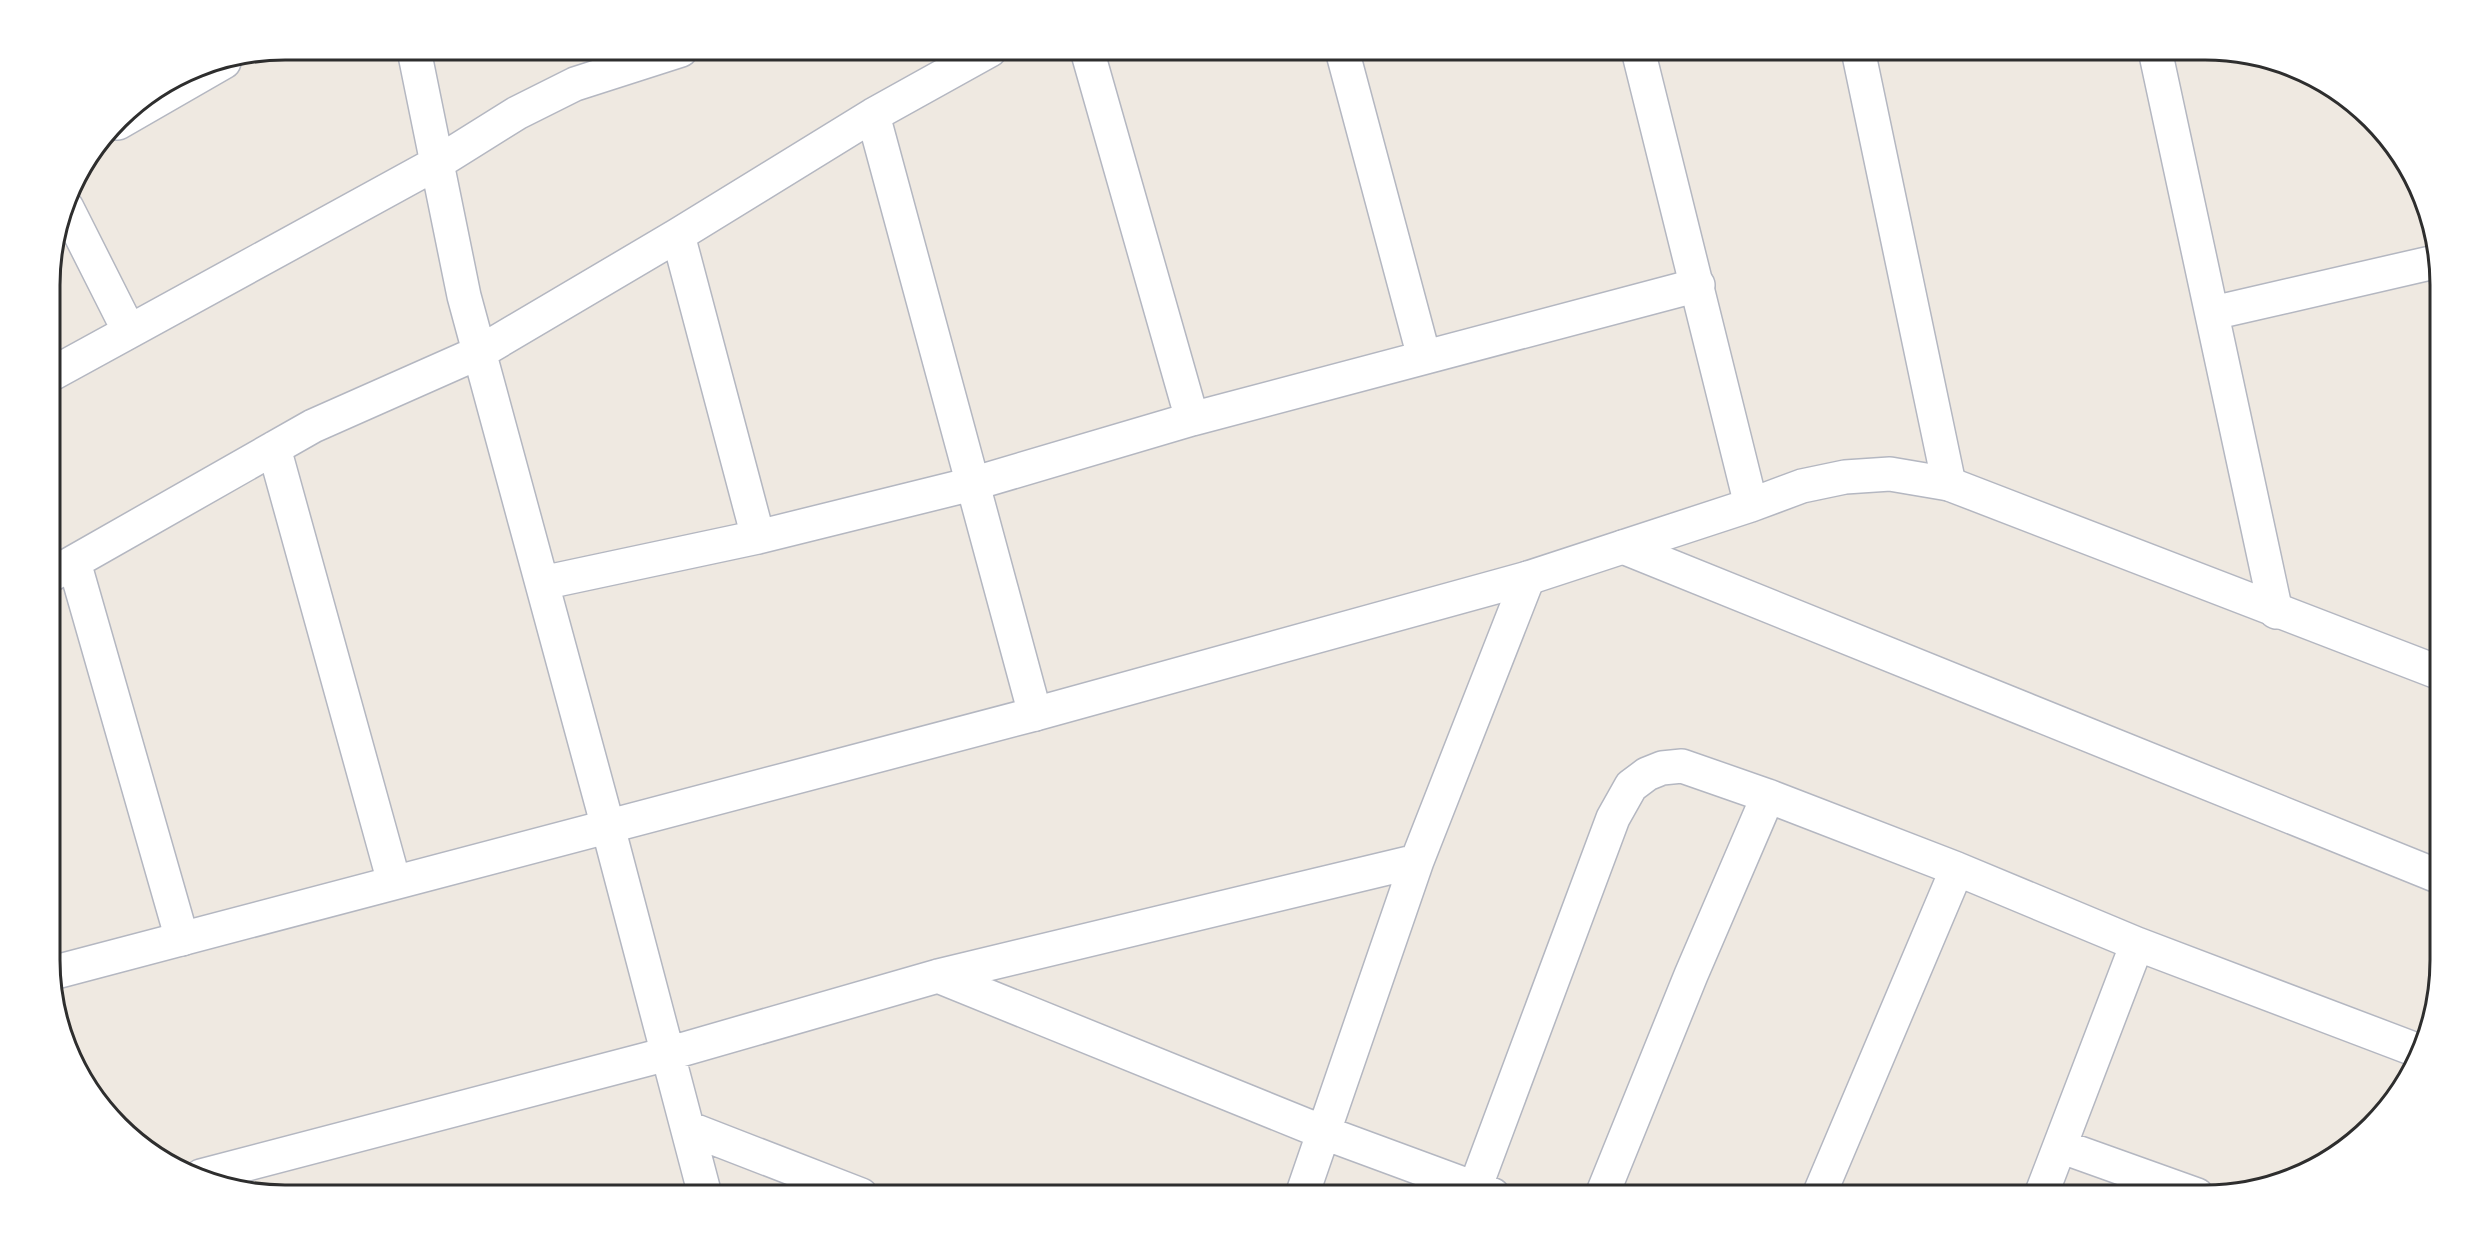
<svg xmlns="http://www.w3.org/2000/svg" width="2490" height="1245" font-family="Jost,sans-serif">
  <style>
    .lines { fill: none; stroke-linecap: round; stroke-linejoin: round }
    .minor-casing { stroke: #b4b7c1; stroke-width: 36 }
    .tertiary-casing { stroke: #b4b7c1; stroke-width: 36 }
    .minor { stroke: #fff; stroke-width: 33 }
    .tertiary { stroke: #fff; stroke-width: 33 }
    .rim { fill: none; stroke: #2e2e2e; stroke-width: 3 }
  </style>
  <rect width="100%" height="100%" fill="#efe9e1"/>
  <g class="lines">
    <defs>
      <path id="minor" d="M414,50L464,296L608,827L705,1195
        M1087,50L1192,419
        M1342,50L1424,357
        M1858,50L1949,484
        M2155,50L2276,612
        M873,115L1035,714
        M118,123L224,62
        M67,208L129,331
        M678,235L758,537
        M2213,313L2439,261
        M50,375L437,163L517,113L575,84L681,50
        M274,448L394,882
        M1623,547L2440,877
        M74,562L182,939
        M51,575L313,426L480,352L678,235L873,115L990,50
        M542,583L758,537L972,484L1192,419L1698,285
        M938,976L1325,1133L1493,1195
        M688,1128L861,1195
        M2060,1146L2197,1195
        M201,1176L667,1054L938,976L1417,861
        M1475,1188L1613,818L1631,786L1647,774L1662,768L1682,766L1768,796L1957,869L2137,944L2419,1051
        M1302,1195L1417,861L1528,578
        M1602,1195L1691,975L1768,796
        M1819,1195L1957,869
        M2041,1195L2137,944"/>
      <path id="tertiary" d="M1638,50L1751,505
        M52,973L1035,714L1528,578L1751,505L1802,486L1845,477L1890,474L1949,484L2440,673"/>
    </defs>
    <use href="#minor" class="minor-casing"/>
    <use href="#tertiary" class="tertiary-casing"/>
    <use href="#minor" class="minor"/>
    <use href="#tertiary" class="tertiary"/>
  </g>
  <path d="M0 0H2490V1245H0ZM285 60H2205A225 225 0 0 1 2430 285V960A225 225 0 0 1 2205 1185H285A225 225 0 0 1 60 960V285A225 225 0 0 1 285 60Z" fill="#fff" fill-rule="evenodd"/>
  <path class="rim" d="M285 60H2205A225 225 0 0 1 2430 285V960A225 225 0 0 1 2205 1185H285A225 225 0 0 1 60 960V285A225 225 0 0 1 285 60Z"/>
</svg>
